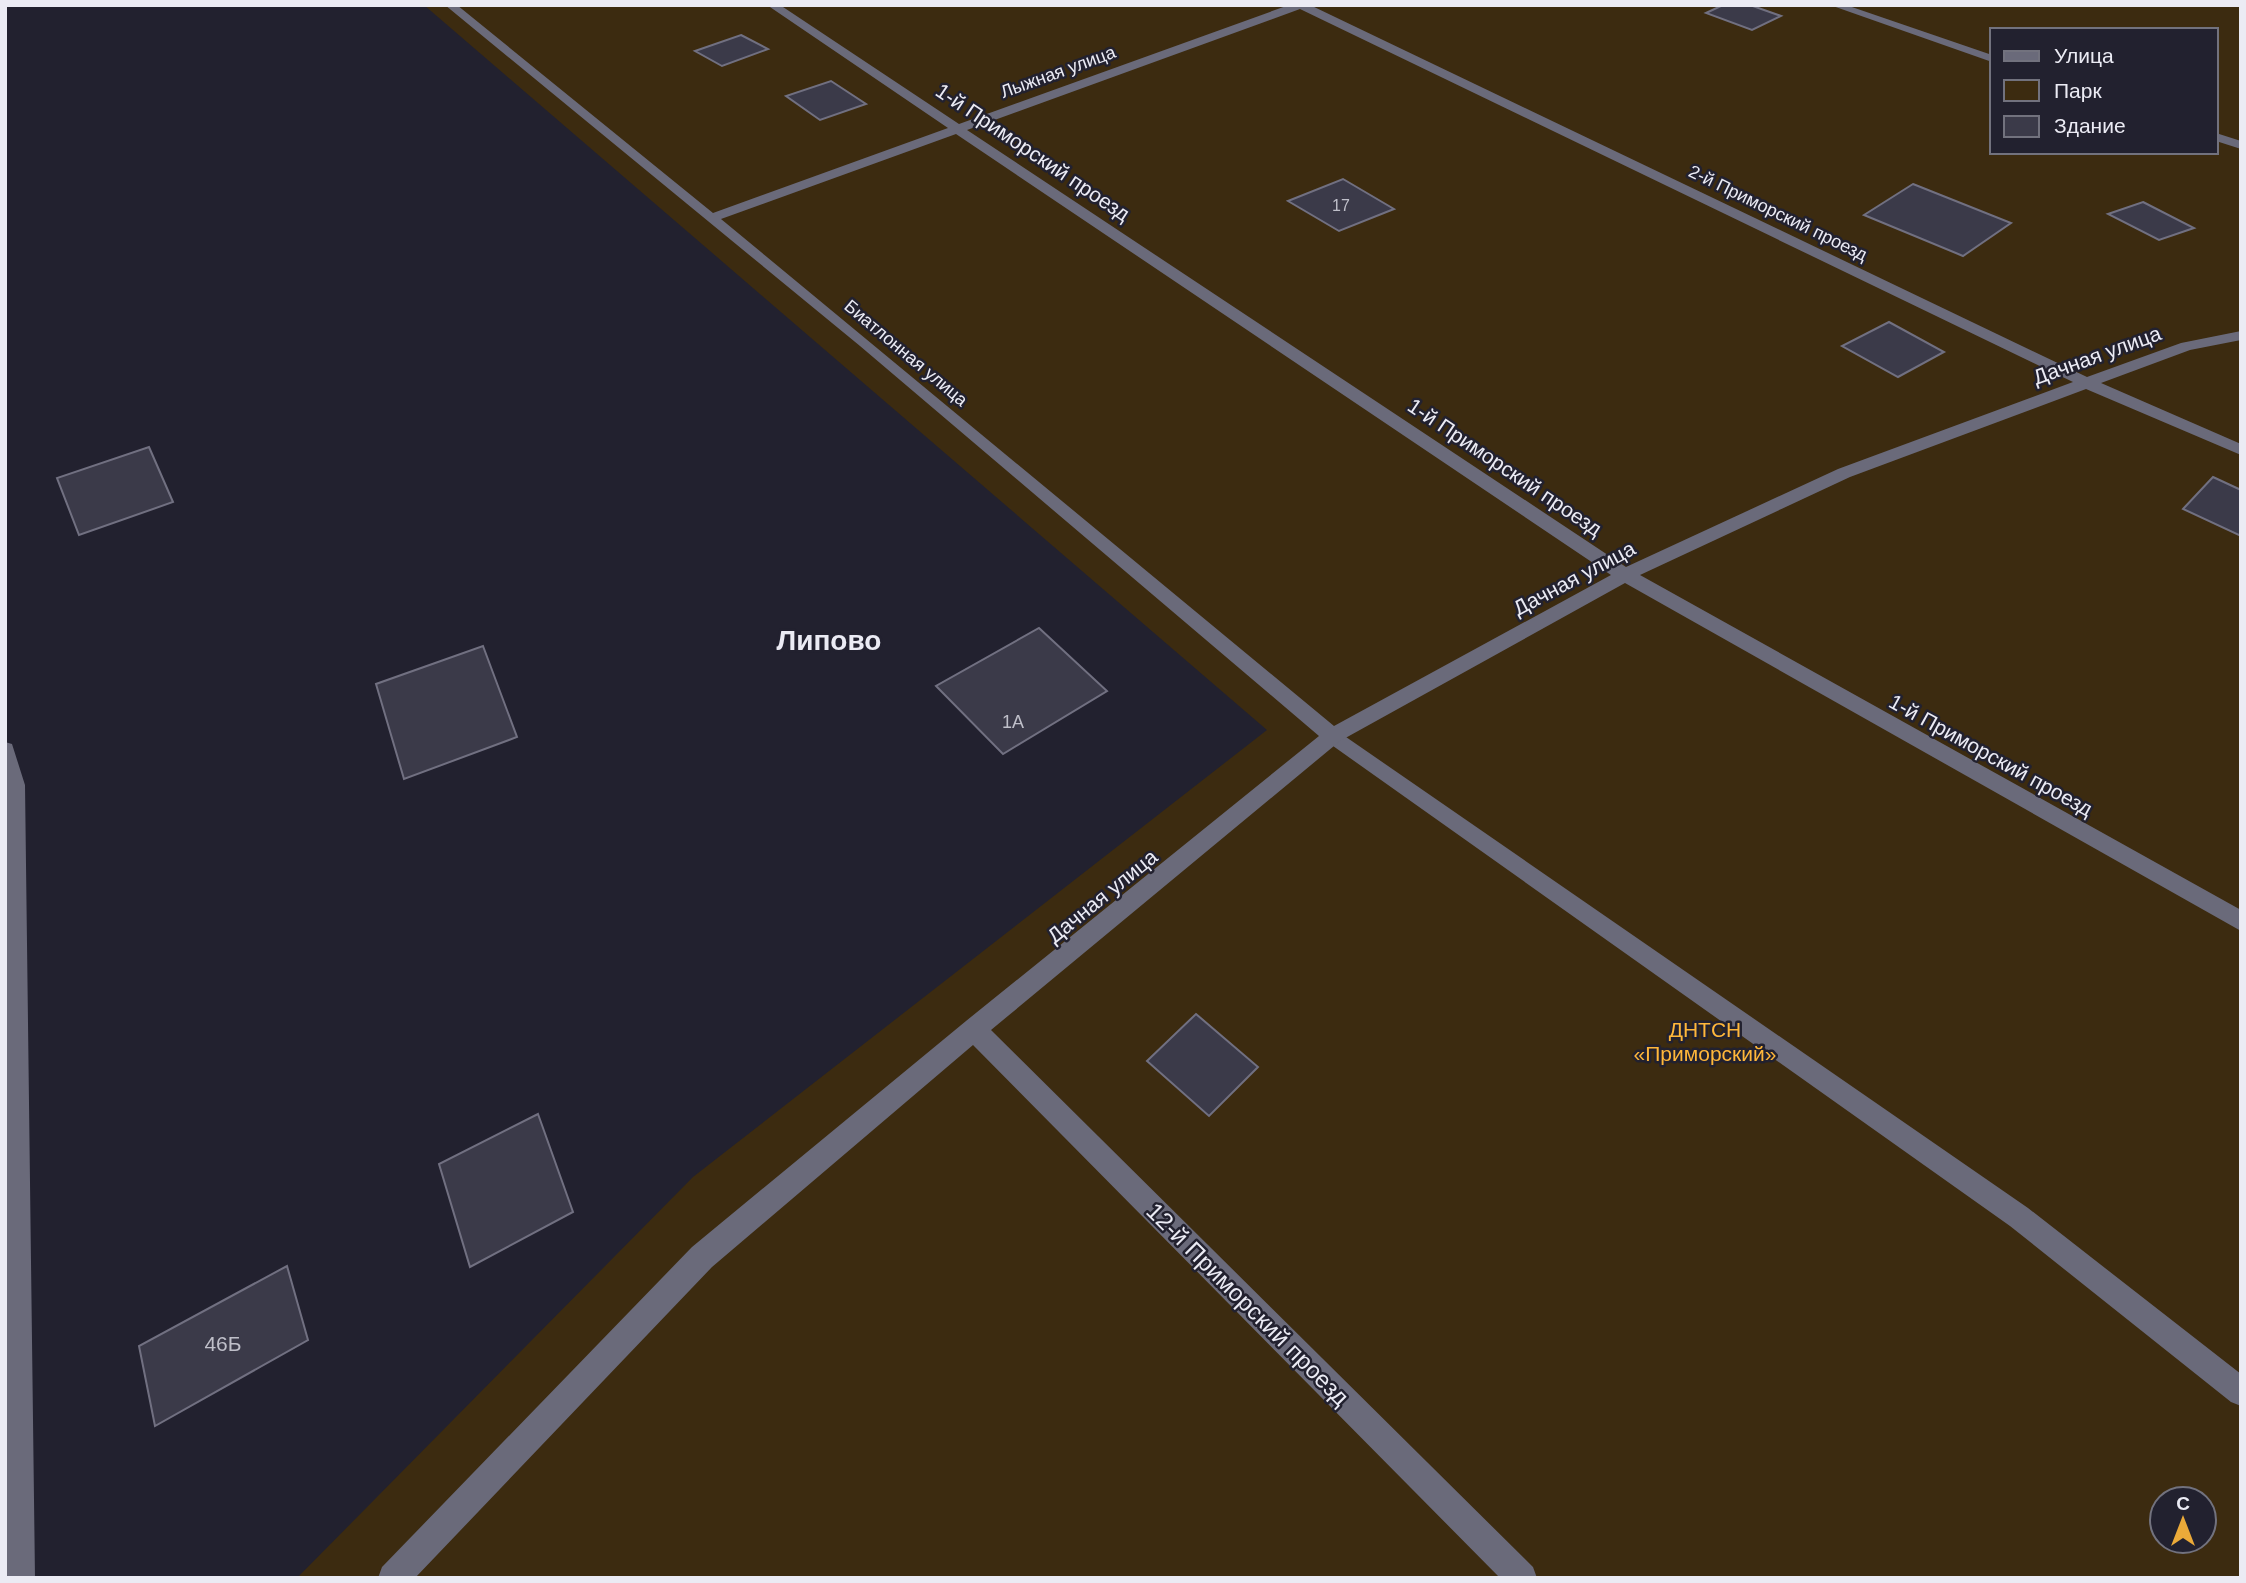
<svg xmlns="http://www.w3.org/2000/svg" width="2246" height="1583" font-family="Helvetica,sans-serif">
  <style>
    .green { fill: #3c2b10; fill-rule: evenodd }
    .building { fill: #3b3a49; stroke: #717081; stroke-width: 2 }
    .lines { fill: none; stroke-linecap: round; stroke-linejoin: round }
    .lane { fill: #6a6a7a; fill-rule: evenodd }
    .street { fill: #6a6a7a; fill-rule: evenodd }
    .labels { text-anchor: middle; dominant-baseline: central; stroke-width: 5; stroke-linejoin: round; paint-order: stroke }
    .far-number-label { font-size: 16px; fill: #bfbfc9 }
    .far-street-label { font-size: 18px; fill: #ebebf4; stroke: #22212f }
    .number-label { font-size: 18px; fill: #bfbfc9 }
    .street-label { font-size: 21px; fill: #ebebf4; stroke: #22212f }
    .park-label { font-size: 21px; fill: #ffb73a; stroke: #22212f }
    .near-number-label { font-size: 21px; fill: #bfbfc9 }
    .near-street-label { font-size: 24px; fill: #ebebf4; stroke: #22212f }
    .district-label { font-size: 28px; font-weight: bold; fill: #ebebf4; stroke: #22212f }
  </style>
  <rect width="100%" height="100%" fill="#22212f"/>
  <path class="green" d="M424,5H2241V1578H297L693,1177L1267,730ZM1992,30H2216V152H1992ZM2162,1499H2204V1541H2162Z"/>
  <path class="building" d="M1723,5H1750L1781,16L1752,30L1706,13Z
    M741,35L768,49L722,66L695,51Z
    M831,81L866,104L820,120L786,96Z
    M1343,179L1394,209L1339,231L1288,201Z
    M1913,184L2011,223L1963,256L1864,215Z
    M2143,202L2194,228L2159,240L2108,214Z
    M1889,322L1944,352L1898,377L1842,346Z
    M149,447L173,502L79,535L57,478Z
    M2213,477L2241,490V536L2183,509Z
    M1039,628L1107,691L1003,754L936,686Z
    M483,646L517,737L404,779L376,684Z
    M1196,1014L1258,1067L1209,1116L1147,1061Z
    M538,1114L573,1212L470,1267L439,1164Z
    M287,1266L308,1340L155,1426L139,1346Z"/>
  <g class="lines">
    <path class="lane" d="M1333,728L2028,1208L2241,1374V1406L2231,1402L2010,1226L1326,741L1323,736L1326,731Z"/>
    <path class="street" d="M445,5H457L713,213L948,128L767,5H780L959,124L1289,5H1310L2087,377L2181,343L2241,331V340L2190,350L2101,383L2241,444V455L2086,389L1850,477L1640,575L2241,910V931L1625,583L1340,741L991,1030L1533,1567L1537,1578H1500L973,1045L712,1267L415,1578H378L382,1567L692,1247L966,1021L1319,736L860,346ZM1300,9L2073,382L1838,469L1626,567L967,130ZM956,134L1611,575L1334,726L721,219Z
      M1830,5H1846L1992,55V62Z
      M2216,133L2241,141V149L2216,141Z
      M5,742L12,744L25,785L35,1578H5Z"/>
  </g>
  <g class="labels">
    <g class="far-number-label">
      <text x="1341" y="205">17</text>
    </g>
    <g class="far-street-label">
      <text transform="translate(1058 72) rotate(-20)">Лыжная улица</text>
      <text transform="translate(1778 213) rotate(26)">2-й Приморский проезд</text>
      <text transform="translate(906 353) rotate(40)">Биатлонная улица</text>
    </g>
    <g class="number-label">
      <text x="1013" y="722">1А</text>
    </g>
    <g class="street-label">
      <text transform="translate(1033 152) rotate(34)">1-й Приморский проезд</text>
      <text transform="translate(2097 355) rotate(-20)">Дачная улица</text>
      <text transform="translate(1505 467) rotate(34)">1-й Приморский проезд</text>
      <text transform="translate(1574 578) rotate(-28)">Дачная улица</text>
      <text transform="translate(1991 755) rotate(29)">1-й Приморский проезд</text>
      <text transform="translate(1102 896) rotate(-39)">Дачная улица</text>
    </g>
    <g class="park-label">
      <text x="1705" y="1029">ДНТСН<tspan x="1705" dy="24">«Приморский»</tspan></text>
    </g>
    <g class="near-number-label">
      <text x="223" y="1343">46Б</text>
    </g>
    <g class="near-street-label">
      <text transform="translate(1248 1304) rotate(45)">12-й Приморский проезд</text>
    </g>
    <g class="district-label">
      <text x="829" y="640">Липово</text>
    </g>
  </g>
  <rect width="2246" height="1583" fill="none" stroke="#ebebf4" stroke-width="14"/>
  <rect x="1990" y="28" width="228" height="126" fill="#22212f" stroke="#72727e" stroke-width="2"/>
  <rect x="2004" y="51" width="35" height="10" fill="#6a6a7a" stroke="#72727e" stroke-width="2"/>
  <text x="2054" y="63" font-size="21" fill="#ebebf4">Улица</text>
  <rect x="2004" y="80" width="35" height="21" fill="#3c2b10" stroke="#72727e" stroke-width="2"/>
  <text x="2054" y="98" font-size="21" fill="#ebebf4">Парк</text>
  <rect x="2004" y="116" width="35" height="21" fill="#3b3a49" stroke="#72727e" stroke-width="2"/>
  <text x="2054" y="133" font-size="21" fill="#ebebf4">Здание</text>
  <g transform="translate(2183 1520)"><circle r="33" fill="#22212f" stroke="#72727e" stroke-width="2"/>
  <path d="M0-5L12 26L0 18L-12 26Z" fill="#ebaa39"/>
  <text y="-10" font-size="19" font-weight="bold" text-anchor="middle" fill="#ebebf4">С</text>
  </g>
</svg>
